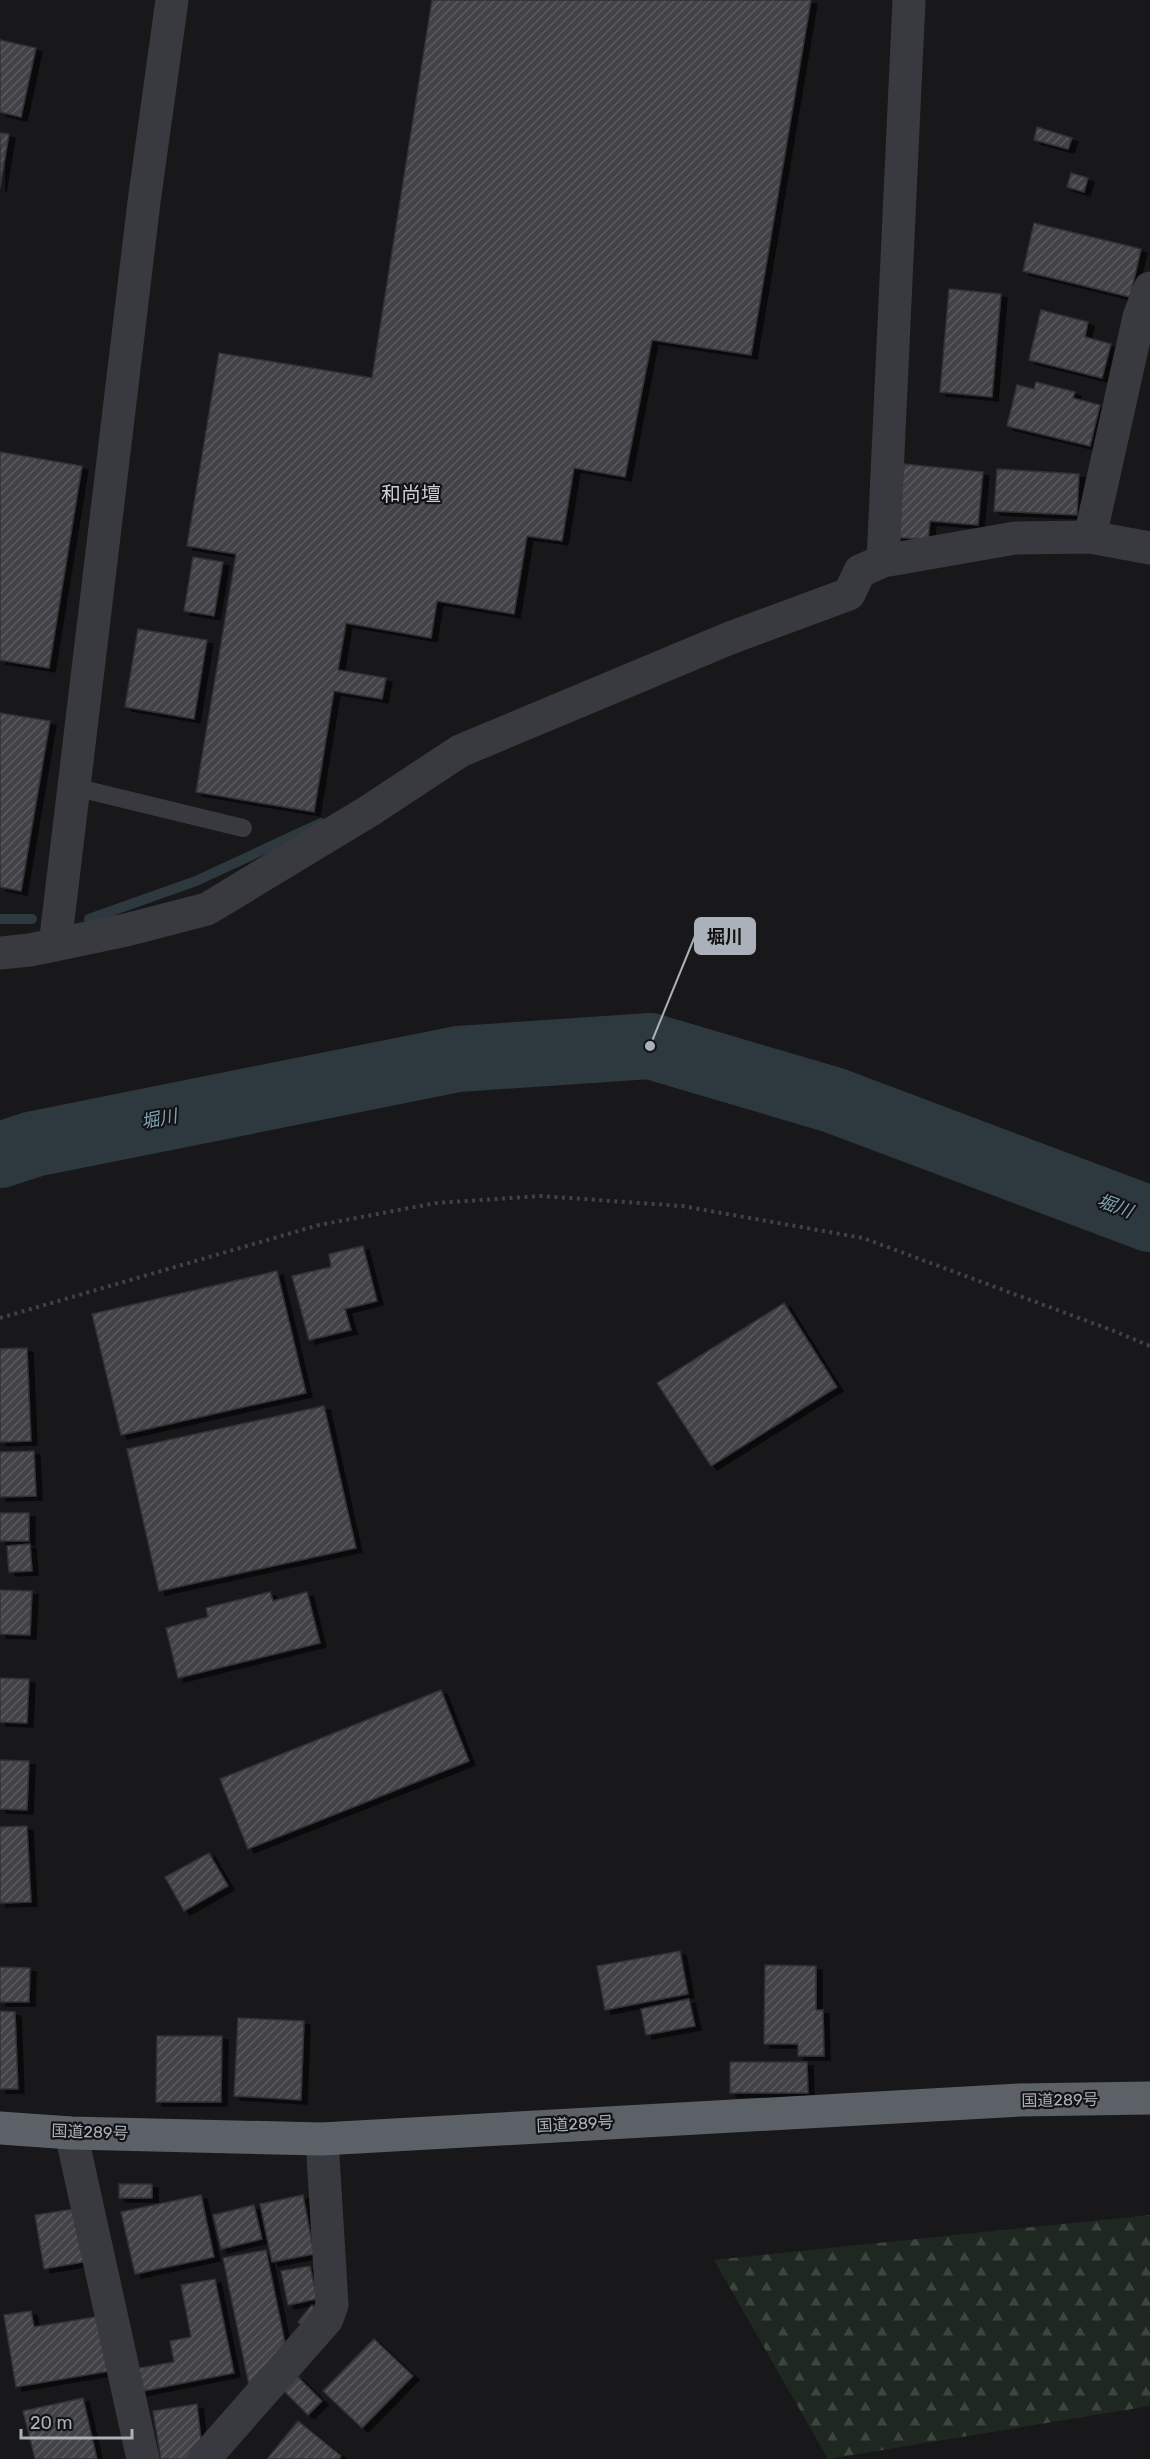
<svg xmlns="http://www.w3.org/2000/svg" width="1150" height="2459" font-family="Rubik,'Noto Sans JP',sans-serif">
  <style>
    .forest { fill: url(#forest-firs) }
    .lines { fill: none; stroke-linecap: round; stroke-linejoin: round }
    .stream { stroke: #2d393f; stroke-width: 10 }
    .river { stroke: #2d393f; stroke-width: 66 }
    .building { fill: url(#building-hatch); stroke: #323236; stroke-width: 1.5; filter: url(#shadow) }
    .path { stroke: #3f4246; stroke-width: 4; stroke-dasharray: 3 4.5; stroke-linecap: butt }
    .service { stroke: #393a3f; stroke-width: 18 }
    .minor { stroke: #393a3f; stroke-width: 33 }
    .trunk { stroke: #5c6067; stroke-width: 33 }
    .labels { text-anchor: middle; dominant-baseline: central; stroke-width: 4.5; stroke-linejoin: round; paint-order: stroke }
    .street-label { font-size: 16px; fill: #aab1ba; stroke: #131315 }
    .water-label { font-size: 18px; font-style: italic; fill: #80a3b6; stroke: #131315 }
    .quarter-label { font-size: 20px; fill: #cbcfd6; stroke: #131315 }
    .leader { fill: none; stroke: #aab1ba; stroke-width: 2 }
    .callout-dot { fill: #aab1ba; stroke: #131315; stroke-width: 2 }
    .callout { fill: #aab1ba; stroke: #aab1ba; stroke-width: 2 }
    .callout-label { font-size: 18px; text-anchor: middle; font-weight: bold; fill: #111 }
  </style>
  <defs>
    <pattern id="forest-firs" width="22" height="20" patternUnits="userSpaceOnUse" patternTransform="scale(1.5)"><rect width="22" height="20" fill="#1f2820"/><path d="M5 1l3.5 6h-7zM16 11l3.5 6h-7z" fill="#3d453e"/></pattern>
    <pattern id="building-hatch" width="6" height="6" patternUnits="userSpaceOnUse" patternTransform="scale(1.5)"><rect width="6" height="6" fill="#424347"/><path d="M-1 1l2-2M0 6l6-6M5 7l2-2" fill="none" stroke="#5b5c5f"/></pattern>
    <filter id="shadow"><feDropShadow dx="6" dy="4" stdDeviation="0" flood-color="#0009"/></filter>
  </defs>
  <rect width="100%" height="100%" fill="#18181a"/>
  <path class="forest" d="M1150,2215V2406L828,2459L714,2260Z"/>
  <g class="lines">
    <path class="stream" d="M0,919H32
      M89,919L196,881L321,823"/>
    <path class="river" d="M0,1155L34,1144L458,1059L650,1046L833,1100L1150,1219"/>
  </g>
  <path class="building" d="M432,0H811L751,355L652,340L625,477L574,468L562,541L527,536L514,614L437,601L431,638L346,623L338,670L386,678L382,699L334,691L314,812L196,792L236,554L187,546L219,353L372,378Z
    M0,40L36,48L21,117L0,112Z
    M1037,127L1072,138L1068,149L1034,140Z
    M0,133L9,134L0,188Z
    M1071,173L1088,178L1084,192L1067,187Z
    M1034,223L1141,249L1130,297L1023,271Z
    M949,289L1001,294L992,397L940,392Z
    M1041,310L1088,322L1085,337L1111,344L1102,378L1029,360Z
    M1036,382L1075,392L1073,398L1100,405L1090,446L1007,426L1017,385L1034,389Z
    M0,452L82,466L49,668L0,660Z
    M904,464L983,472L978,525L930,521L928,540L896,537Z
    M997,469L1079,474L1077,515L994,511Z
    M193,557L223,562L214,616L184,611Z
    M138,629L207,640L194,719L125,707Z
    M0,713L50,721L21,891L0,887Z
    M363,1246L377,1301L345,1309L351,1330L309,1340L292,1276L331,1267L329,1254Z
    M277,1271L306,1393L121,1435L92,1314Z
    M784,1303L837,1387L711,1466L657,1383Z
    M27,1348L31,1441L0,1442V1349Z
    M324,1406L356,1548L159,1591L127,1449Z
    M34,1451L36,1496L0,1497V1452Z
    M0,1513H29V1541H0Z
    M30,1544L32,1571L9,1572L7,1546Z
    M0,1590L32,1591L30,1635L0,1634Z
    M270,1592L273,1601L307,1592L320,1643L178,1678L166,1628L208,1617L206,1608Z
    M0,1678L29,1679L27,1723L0,1722Z
    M441,1690L469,1761L248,1849L220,1779Z
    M0,1760L29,1761L27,1810L0,1809Z
    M27,1826L31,1902L0,1903V1827Z
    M209,1853L228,1886L184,1911L165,1877Z
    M680,1951L688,1994L605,2010L597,1966Z
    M765,1965L816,1966V2010H823L824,2056H798V2044H764Z
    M0,1967L30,1968L29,2002H0Z
    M689,1999L695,2026L646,2035L641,2009Z
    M0,2011L15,2012L18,2089H0Z
    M238,2018L304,2021L301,2100L234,2096Z
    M157,2036H222L221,2102H156Z
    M730,2062H807L808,2093H730Z
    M119,2184H152V2198H119Z
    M201,2195L214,2257L135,2274L121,2212Z
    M303,2195L314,2254L272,2262L260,2204Z
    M254,2205L262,2239L221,2249L213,2215Z
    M80,2208L89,2261L44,2269L35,2215Z
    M266,2250L286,2348L251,2395L223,2258Z
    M310,2266L317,2299L288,2305L281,2271Z
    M215,2279L234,2373L138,2392L134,2369L174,2362L170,2341L191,2337L181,2285Z
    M312,2305L322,2314L308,2330L298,2322Z
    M31,2311L34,2327L101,2316L110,2371L16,2387L4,2315Z
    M374,2339L413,2376L362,2428L323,2391Z
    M297,2376L322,2401L308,2415L283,2390Z
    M83,2398L97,2459H35L23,2411Z
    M197,2404L202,2449L195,2459H161L153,2411Z
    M298,2421L341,2456L339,2459H267Z"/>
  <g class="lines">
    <path class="path" d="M0,1318L319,1225L436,1203L541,1196L682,1206L863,1238L1114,1331L1150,1346"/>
    <path class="service" d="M74,787L243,828"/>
    <path class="minor" d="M1090,537L1139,317L1150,288
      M883,561L909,0
      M55,945L144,202L172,0
      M0,953L30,950L126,930L207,909L369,811L460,751L730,638L849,594L860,571L883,561L1015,538L1090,537L1150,548
      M71,2133L143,2459
      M204,2459L327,2319L332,2305L322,2139"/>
    <path class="trunk" d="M0,2128L71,2133L322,2139L1020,2100L1150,2098"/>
  </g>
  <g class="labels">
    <g class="street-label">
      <text transform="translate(1060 2100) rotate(-1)">国道289号</text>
      <text transform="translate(575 2124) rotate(-3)">国道289号</text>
      <text transform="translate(90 2132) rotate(2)">国道289号</text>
    </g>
    <g class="water-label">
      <text transform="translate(159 1119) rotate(-11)">堀川</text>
      <text transform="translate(1115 1206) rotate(21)">堀川</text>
    </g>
    <g class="quarter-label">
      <text x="411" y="494">和尚壇</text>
    </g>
  </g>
  <path class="leader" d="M650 1046L695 936"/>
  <circle class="callout-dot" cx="650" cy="1046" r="6"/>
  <rect class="callout" x="695" y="918" width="60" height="36" rx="6"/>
  <g class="callout-label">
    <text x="725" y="943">堀川</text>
  </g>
  <path d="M21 2429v9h111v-9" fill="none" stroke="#aab1ba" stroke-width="3"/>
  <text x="30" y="2429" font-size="18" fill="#aab1ba" stroke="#131315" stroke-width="4.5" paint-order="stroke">20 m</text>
</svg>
